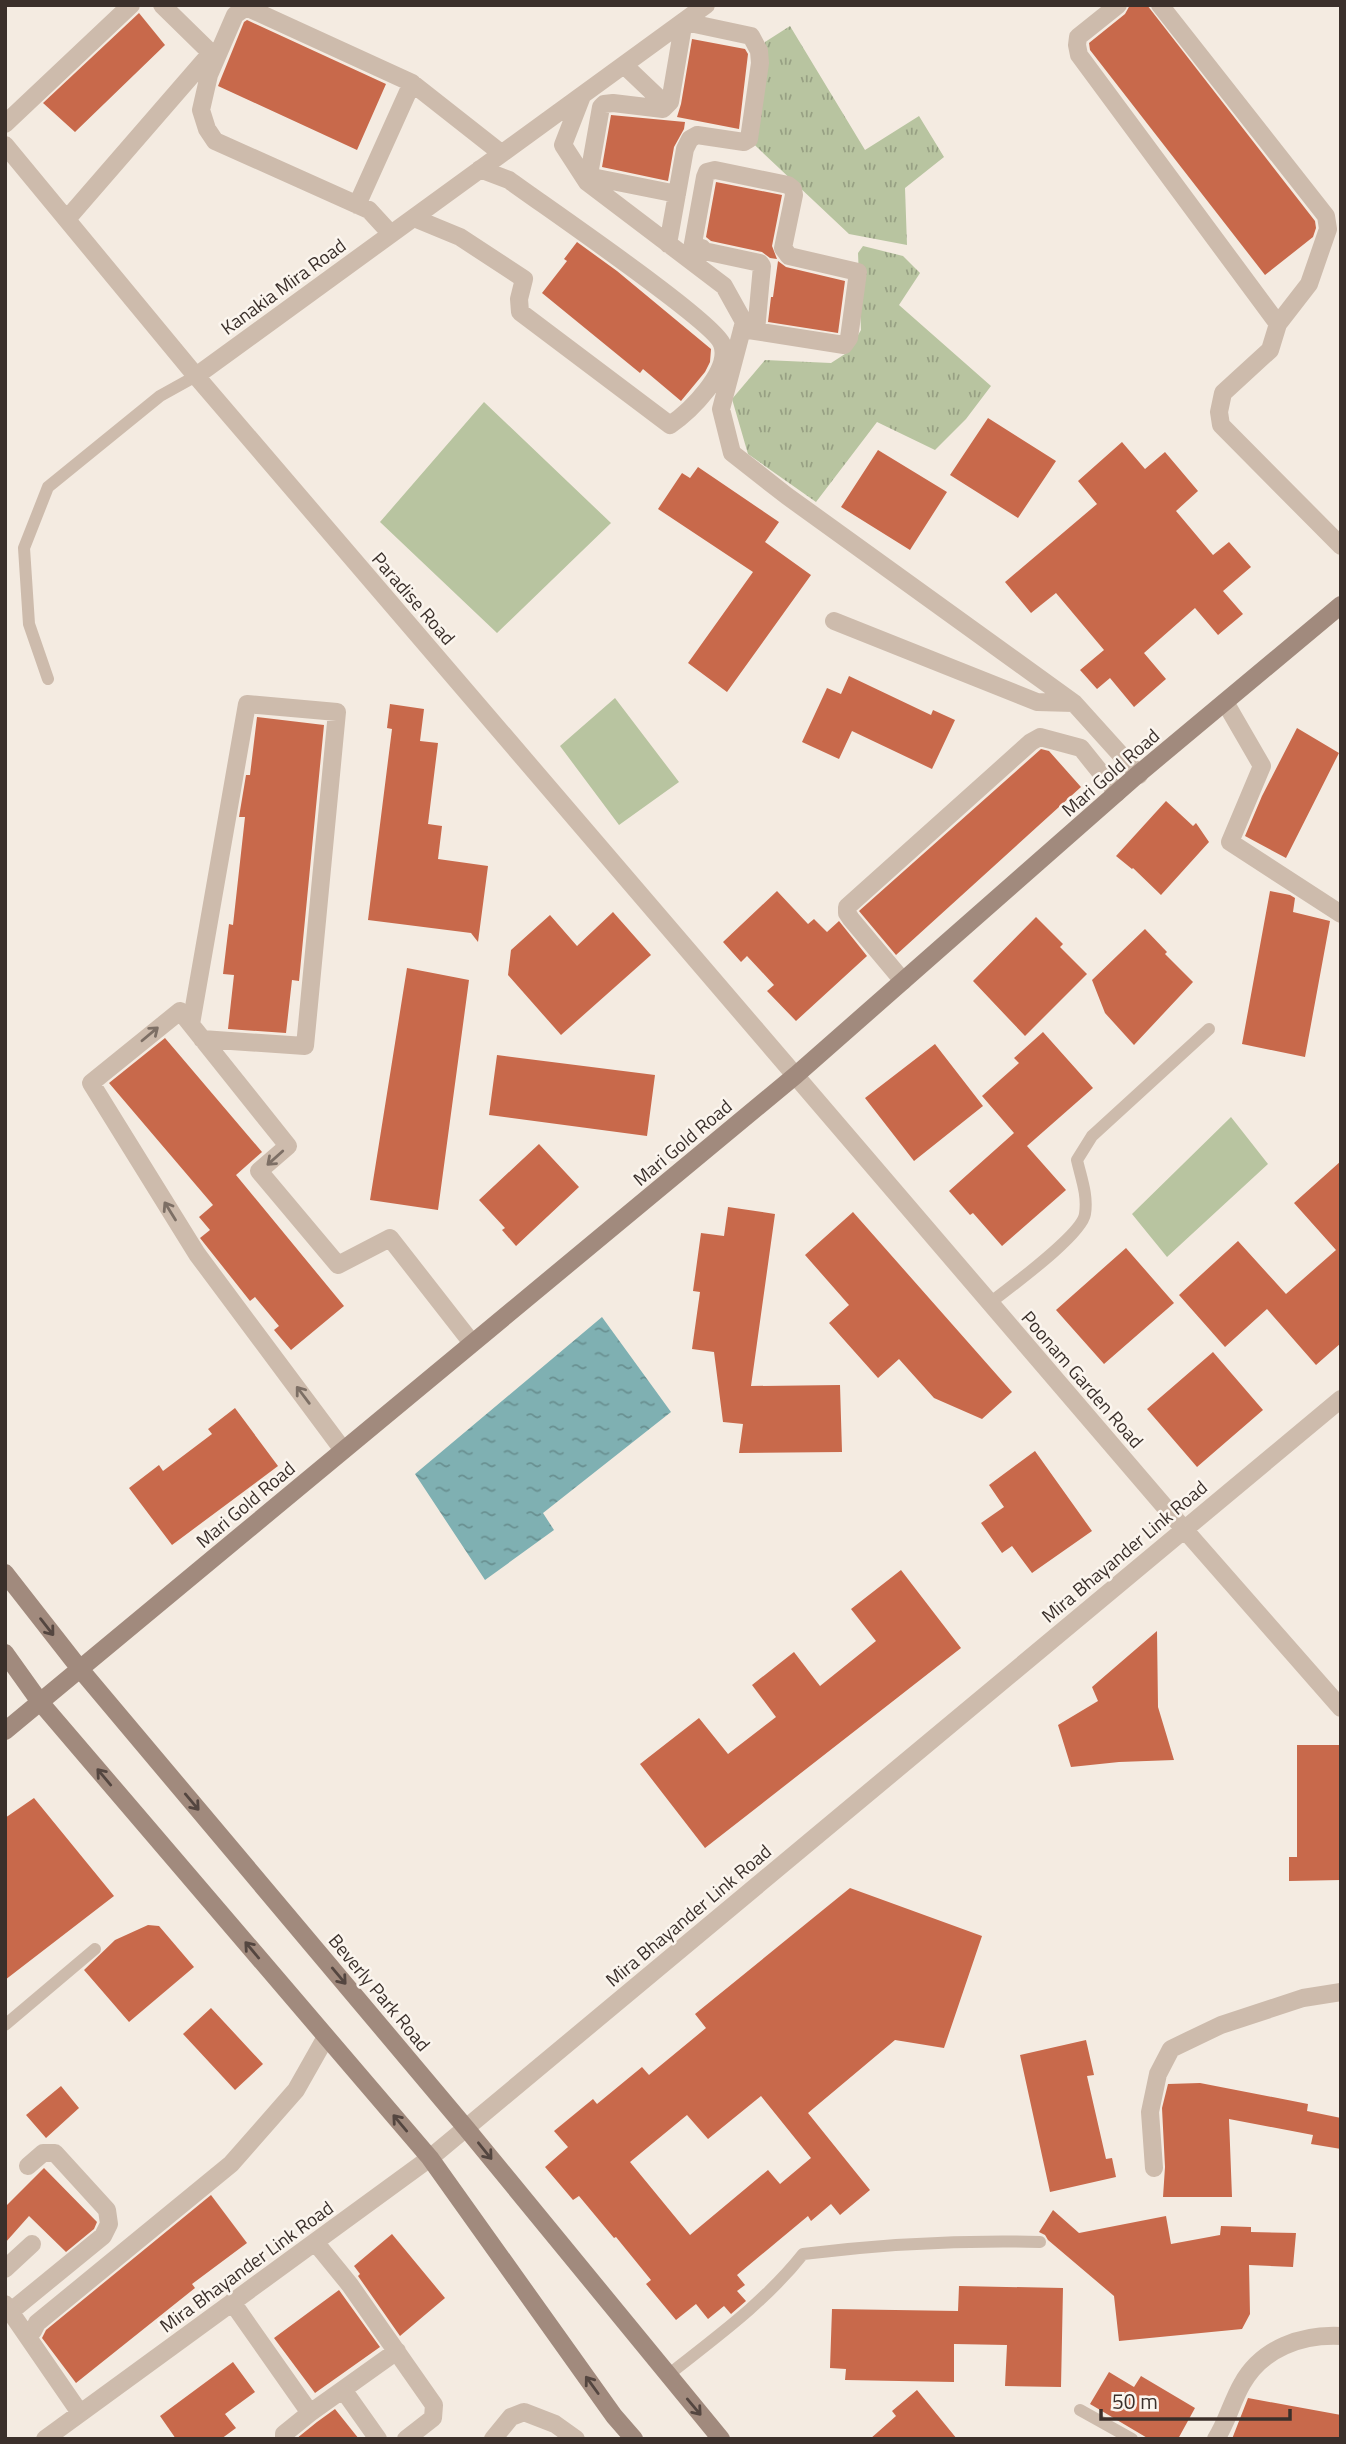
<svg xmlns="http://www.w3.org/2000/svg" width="1346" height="2444" font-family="'Titillium Web',sans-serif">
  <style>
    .grass { fill: url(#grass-tufts) }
    .park { fill: #b8c4a0 }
    .water { fill: url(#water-ripples) }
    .building { fill: #c8694b; fill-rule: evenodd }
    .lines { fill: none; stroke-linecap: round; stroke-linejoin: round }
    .lane { stroke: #cdbbac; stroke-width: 12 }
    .street { stroke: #cdbbac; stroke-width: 18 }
    .secondary { stroke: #a18a7d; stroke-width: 18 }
    .oneway { stroke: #7d6f65 }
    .oneway2 { stroke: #544640 }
    .labels { text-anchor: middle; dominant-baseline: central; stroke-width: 5; stroke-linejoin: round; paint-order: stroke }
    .street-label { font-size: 19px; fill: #3b302b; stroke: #fbf5ee }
  </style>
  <defs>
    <pattern id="grass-tufts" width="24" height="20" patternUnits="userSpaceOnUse" patternTransform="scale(1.75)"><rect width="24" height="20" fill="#b8c4a0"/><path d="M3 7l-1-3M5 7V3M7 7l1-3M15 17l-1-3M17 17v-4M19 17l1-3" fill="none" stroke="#97a083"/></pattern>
    <pattern id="water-ripples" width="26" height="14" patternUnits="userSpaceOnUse" patternTransform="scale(1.75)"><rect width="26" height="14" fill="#7fb0b2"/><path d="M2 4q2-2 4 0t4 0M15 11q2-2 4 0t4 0" fill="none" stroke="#699091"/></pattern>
  </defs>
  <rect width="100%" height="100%" fill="#f4ebe1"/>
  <path class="grass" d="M790,26L865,150L919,116L944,157L905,188L907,245L849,234L742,133L756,120L765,42Z
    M863,246L903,256L920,273L899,305L991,386L966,419L935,450L877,422L816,502L748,454L732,399L765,360L831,363L848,352L861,330L858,253Z"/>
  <path class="park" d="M484,402L611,523L497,633L380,522Z
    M615,698L679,782L619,825L560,746Z
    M1231,1117L1268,1164L1167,1257L1132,1214Z"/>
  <path class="water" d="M602,1317L671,1412L543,1513L554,1530L485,1580L415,1474Z"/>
  <path class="building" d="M1130,5H1147L1315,221L1316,228L1313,237L1265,275L1090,50L1089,43L1125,14Z
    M139,13L165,45L75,132L43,103Z
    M247,20L386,84L357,150L218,86L244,22Z
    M692,39L745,49L748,54L739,129L677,117L681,104Z
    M611,115L685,122L684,129L674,147L668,181L602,167Z
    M716,182L782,195L772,246L777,259L770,258L762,252L711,241L706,237Z
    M577,242L617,271L711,349L710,362L705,372L681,401L643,369L640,373L542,293L567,261L564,259Z
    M778,261L786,267L845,281L838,333L768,322L771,297H773Z
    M988,418L1056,461L1018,518L950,475Z
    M1122,442L1145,469L1165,452L1198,491L1176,511L1213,555L1229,542L1251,567L1223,591L1243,614L1218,635L1195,608L1144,653L1166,679L1134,707L1110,678L1097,689L1080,670L1104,650L1056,593L1031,613L1005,582L1097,504L1078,481Z
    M878,450L947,492L910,550L841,507Z
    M698,467L779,522L765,542L811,575L727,692L688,663L753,572L658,509L682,473L690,478Z
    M849,676L931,715L933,710L955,720L932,769L852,731L839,759L802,742L827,688L841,694Z
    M390,704L424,709L420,741L438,743L428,824L442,826L438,859L488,866L478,942L471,933L368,920L392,729L387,728Z
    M257,717L324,725L299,981L292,980L286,1033L228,1029L234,975L223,974L229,924L233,925L245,817H239L246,775H250Z
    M1297,728L1339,753L1286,858L1245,836L1262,796Z
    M1041,749L1049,751L1081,787L896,955L859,911Z
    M1166,801L1193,826L1196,823L1209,842L1161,895L1133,868L1132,869L1116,856Z
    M777,891L808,924L814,919L827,932L839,921L867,956L796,1021L767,991L774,985L747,956L741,962L723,942Z
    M1270,891L1290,895L1295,898L1293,912L1330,921L1305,1057L1242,1044Z
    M613,912L651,955L561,1035L508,975L511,950L550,915L577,946Z
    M1036,917L1063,944L1060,947L1087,974L1025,1036L973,981Z
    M1145,929L1167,952L1165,954L1193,982L1134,1045L1105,1013L1092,980Z
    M407,968L469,980L438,1210L370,1200Z
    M1043,1032L1093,1088L1027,1146L1066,1190L1002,1246L973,1213L970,1215L949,1191L1014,1133L982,1096L1019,1063L1014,1058Z
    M165,1038L262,1152L236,1175L344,1306L291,1350L274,1330L279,1326L255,1297L250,1301L200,1238L210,1230L199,1217L213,1205L109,1083Z
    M935,1044L983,1106L914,1161L865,1098Z
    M497,1055L655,1075L647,1136L489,1115Z
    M539,1144L579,1187L516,1246L502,1230L505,1228L479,1200Z
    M1341,1161V1343L1316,1365L1267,1309L1225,1347L1179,1295L1238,1241L1286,1294L1336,1250L1294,1203Z
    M728,1207L775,1214L751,1386L840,1385L842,1452L739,1453L743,1424L723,1422L714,1352L692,1349L700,1292L693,1291L701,1233L724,1236Z
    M853,1212L1012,1392L982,1419L934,1398L899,1359L878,1378L829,1323L849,1305L805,1255Z
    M1126,1248L1174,1303L1104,1364L1056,1310Z
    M1213,1352L1263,1410L1197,1467L1147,1409Z
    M235,1408L278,1466L172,1545L129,1488L159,1465L163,1471L212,1434L208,1429Z
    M1035,1451L1092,1531L1032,1573L1012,1546L1002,1553L981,1523L1004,1507L989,1485Z
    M901,1570L961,1648L705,1848L640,1764L699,1718L728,1754L776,1717L752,1685L794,1652L820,1686L876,1641L851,1609Z
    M1157,1631L1158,1707L1174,1760L1119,1762L1071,1767L1058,1725L1098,1701L1092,1687Z
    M1297,1745H1341V1880L1289,1881V1857H1297Z
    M34,1798L114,1896L5,1980V1818Z
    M850,1888L982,1936L944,2048L895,2040L808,2113L870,2190L840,2215L831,2204L811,2221L808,2216L737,2275L745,2285L737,2291L746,2301L731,2314L724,2306L708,2319L696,2304L676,2320L646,2284L651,2280L616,2237L614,2238L579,2196L573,2200L545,2167L568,2147L554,2131L593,2099L597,2104L642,2067L649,2075L706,2028L695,2014ZM761,2096L811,2158L780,2184L768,2170L690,2235L630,2162L687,2115L708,2139Z
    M148,1925L159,1926L194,1967L129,2022L84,1970L115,1940Z
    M211,2008L263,2064L235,2090L183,2034Z
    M1086,2040L1094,2075L1087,2076L1106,2159L1112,2158L1116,2177L1050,2192L1020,2055Z
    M1200,2083L1308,2104L1307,2111L1341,2118V2149L1311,2144L1313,2135L1229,2119L1232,2197H1163L1165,2167L1162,2108L1168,2084Z
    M61,2086L79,2108L46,2138L26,2115Z
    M44,2168L97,2222L94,2229L66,2252L29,2216L5,2243V2207Z
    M211,2195L247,2243L192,2284L195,2288L76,2383L42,2338L46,2330Z
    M1053,2210L1079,2233L1166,2216L1171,2244L1220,2235L1221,2226L1251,2227V2232L1296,2233L1293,2267L1249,2265L1250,2314L1242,2329L1119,2341L1114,2296L1048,2240L1045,2235L1039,2232Z
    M392,2234L445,2298L400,2336L358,2276L360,2274L354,2266Z
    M959,2286L1063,2288L1061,2387L1005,2386L1007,2345L954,2344V2382L845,2380L846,2369L830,2368L832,2309L958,2311Z
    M339,2290L380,2347L315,2393L274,2338Z
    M233,2362L255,2392L225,2414L236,2428L221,2439H176L160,2416Z
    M1109,2372L1134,2387L1141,2376L1195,2408L1178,2439H1149L1090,2404Z
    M917,2390L957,2439H870L896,2416L892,2411Z
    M1248,2398L1341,2415V2439H1232Z
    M335,2409L359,2439H296L317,2422Z"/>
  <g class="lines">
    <path class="lane" d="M48,679L29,624L24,548L48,487L160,396L196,376
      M990,1303C1010,1287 1082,1235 1085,1214C1088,1195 1081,1178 1077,1160L1092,1136L1209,1029
      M5,2025L95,1949
      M668,2375C716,2337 765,2302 803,2254C885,2244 958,2240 1040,2242
      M1080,2410L1132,2439"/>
    <path class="street" d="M1118,5L1078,37L1077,45L1079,55L1278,324
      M1160,5L1326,216L1328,229L1309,284L1278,324L1270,350L1223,393L1219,412L1221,425L1341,546
      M624,65L666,105
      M582,96L563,145L587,182L724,286L744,322L721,409L732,453L787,496L1074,703L1139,775
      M5,124L131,5
      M5,145L196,376L1183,1528L1341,1708
      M357,205L412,83
      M414,218L460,237L524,279L519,299L520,312L670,425C689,412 732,371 722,344C714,321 540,203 509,180L480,169
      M67,219L211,53L162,5
      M391,234L369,210L215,141L207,129L201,110L209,75L235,15L246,7L412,83L501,153
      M668,244L685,149L690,139L697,135L744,142L749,139L760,63L759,51L751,36L690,23L683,26L670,102L663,109L613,103L604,104L601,107L590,169L592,177L677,194
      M702,248L704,251L760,263L762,266L756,331
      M690,260L705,177L707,172L715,170L788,185L793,189L794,195L783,248L789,256L858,272L849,338L844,345L742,329
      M196,376L706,5
      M834,621L1037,702L1074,703
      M1225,702L1262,766L1230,842L1341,914
      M903,981L851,919L847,913V907L1031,742L1040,737L1081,748L1117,793
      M191,1024L247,704L337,712L305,1046L202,1039
      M343,1450L197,1254L91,1083L180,1011L288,1146L259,1171L338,1265L390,1238L472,1343
      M1154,2168L1150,2112L1158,2074L1171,2049L1221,2025L1303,1998L1341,1992
      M315,2242L350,2285L434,2405L433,2418L406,2439
      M5,2269L32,2244
      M232,2302L310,2413L284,2434V2439
      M5,2304L80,2413
      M10,2312L103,2236L109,2224L107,2210L55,2153H43L28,2166
      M33,2331L37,2323L231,2164L296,2090L326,2037
      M344,2391L378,2439
      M310,2413L397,2351
      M45,2439L430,2158L1341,1399
      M493,2439L511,2417L524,2412L555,2424L576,2439
      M1216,2439C1227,2422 1232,2401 1242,2384C1262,2348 1302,2334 1341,2336"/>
    <path class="secondary" d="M5,1573L80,1669L466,2128L721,2439
      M5,1653L40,1702L430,2158L614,2416L634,2439
      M5,1731L796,1075L1136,776L1341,605"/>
  </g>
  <defs><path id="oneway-shaft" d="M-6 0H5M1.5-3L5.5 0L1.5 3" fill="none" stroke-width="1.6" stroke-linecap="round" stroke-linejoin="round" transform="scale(1.75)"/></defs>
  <g class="oneway">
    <use href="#oneway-shaft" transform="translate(150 1034) rotate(-40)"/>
    <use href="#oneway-shaft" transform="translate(275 1158) rotate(138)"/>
    <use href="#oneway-shaft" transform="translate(170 1211) rotate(-122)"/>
    <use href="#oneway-shaft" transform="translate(303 1395) rotate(-127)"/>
  </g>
  <g class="oneway2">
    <use href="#oneway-shaft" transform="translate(47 1627) rotate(52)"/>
    <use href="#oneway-shaft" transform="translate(104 1777) rotate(-130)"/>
    <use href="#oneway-shaft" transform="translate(192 1802) rotate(50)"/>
    <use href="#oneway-shaft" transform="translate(252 1950) rotate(-130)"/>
    <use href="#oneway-shaft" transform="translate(339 1976) rotate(50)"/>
    <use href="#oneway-shaft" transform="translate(400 2123) rotate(-130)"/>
    <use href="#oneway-shaft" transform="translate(485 2151) rotate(51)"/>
    <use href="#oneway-shaft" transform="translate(592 2385) rotate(-126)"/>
    <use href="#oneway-shaft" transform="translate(694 2407) rotate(50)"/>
  </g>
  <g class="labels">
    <g class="street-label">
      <text transform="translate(283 286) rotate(-36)">Kanakia Mira Road</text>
      <text transform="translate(414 598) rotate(49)">Paradise Road</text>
      <text transform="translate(1110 772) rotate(-41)">Mari Gold Road</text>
      <text transform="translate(682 1142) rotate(-40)">Mari Gold Road</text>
      <text transform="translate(1083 1379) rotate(49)">Poonam Garden Road</text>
      <text transform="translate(245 1504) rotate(-40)">Mari Gold Road</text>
      <text transform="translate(1124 1551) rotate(-40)">Mira Bhayander Link Road</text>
      <text transform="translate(688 1915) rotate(-40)">Mira Bhayander Link Road</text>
      <text transform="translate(380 1992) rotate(50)">Beverly Park Road</text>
      <text transform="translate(246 2266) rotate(-36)">Mira Bhayander Link Road</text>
    </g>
  </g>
  <rect width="1346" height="2444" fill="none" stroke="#3b302b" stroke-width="14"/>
  <path d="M1101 2409v10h189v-10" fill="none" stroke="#3b302b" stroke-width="3.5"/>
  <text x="1112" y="2409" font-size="21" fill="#3b302b" stroke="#fbf5ee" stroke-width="5" paint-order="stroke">50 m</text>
</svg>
